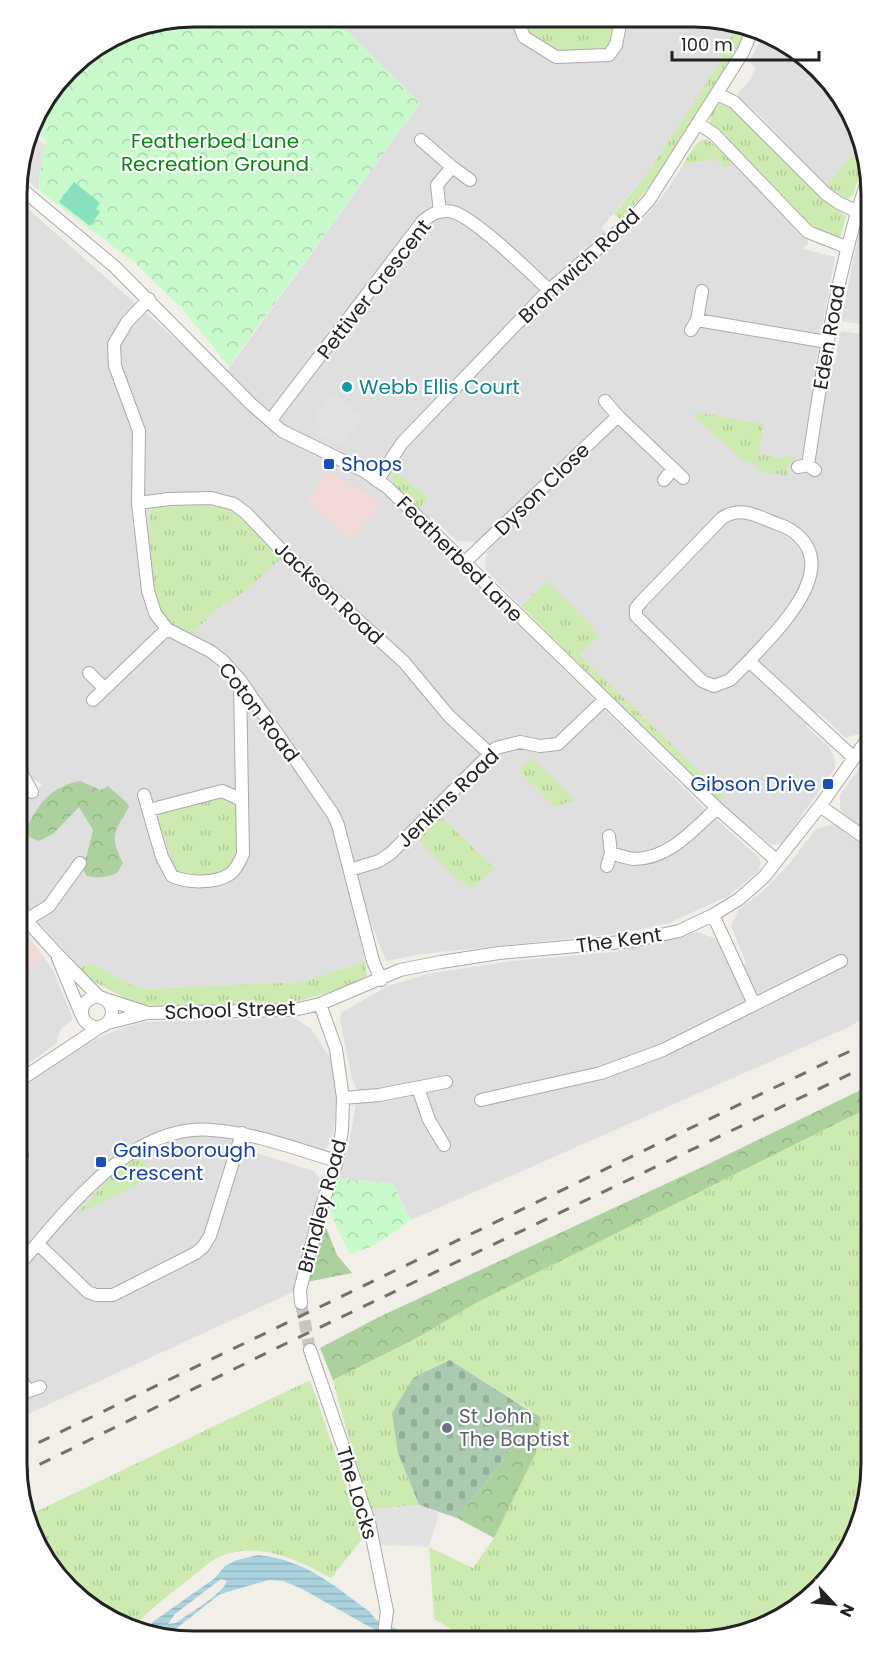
<svg xmlns="http://www.w3.org/2000/svg" width="888" height="1658" font-family="Poppins,sans-serif">
  <style>
    .residential { fill: #e0dfdf }
    .commercial { fill: #f2dad9 }
    .grass { fill: url(#grass-tufts) }
    .forest { fill: url(#forest-crowns) }
    .cemetery { fill: url(#cemetery-stones) }
    .park { fill: url(#park-crowns) }
    .pitch { fill: #88e0be }
    .parking { fill: #e2e2e2 }
    .water { fill: url(#water-rules); fill-rule: evenodd }
    .lines { fill: none; stroke-linecap: round; stroke-linejoin: round }
    .minor-tunnel { stroke: #c8c6c1; stroke-width: 12; stroke-dasharray: 12 6; stroke-linecap: butt }
    .minor-casing { stroke: #a9a9a9; stroke-width: 14 }
    .minor { stroke: #fff; stroke-width: 12 }
    .rail { stroke: #707070; stroke-width: 3; stroke-dasharray: 12 12; stroke-linecap: butt }
    .culture-dot { fill: #0f9aa8; stroke: #fff; stroke-width: 2 }
    .transit-dot { fill: #1a4fb4; stroke: #fff; stroke-width: 2 }
    .worship-dot { fill: #6b7280; stroke: #fff; stroke-width: 2 }
    .labels { text-anchor: middle; dominant-baseline: central; stroke-width: 4.5; stroke-linejoin: round; paint-order: stroke }
    .park-label { font-size: 20px; fill: #0c8416; stroke: #fff }
    .street-label { font-size: 20px; fill: #222; stroke: #fff }
    .culture-label { font-size: 20px; fill: #0d838f; stroke: #fff; text-anchor: start }
    .transit-label { font-size: 20px; fill: #164399; stroke: #fff; text-anchor: start }
    .worship-label { font-size: 20px; fill: #5b616d; stroke: #fff; text-anchor: start }
    .rim { fill: none; stroke: #222; stroke-width: 3 }
  </style>
  <defs>
    <pattern id="grass-tufts" width="24" height="20" patternUnits="userSpaceOnUse" patternTransform="scale(1.5)"><rect width="24" height="20" fill="#cdebb0"/><path d="M3 7l-1-3M5 7V3M7 7l1-3M15 17l-1-3M17 17v-4M19 17l1-3" fill="none" stroke="#b0c997"/></pattern>
    <pattern id="forest-crowns" width="20" height="18" patternUnits="userSpaceOnUse" patternTransform="scale(1.5)"><rect width="20" height="18" fill="#add19e"/><path d="M2 6a3 3 0 1 1 6 0M12 15a3 3 0 1 1 6 0" fill="none" stroke="#95b388"/></pattern>
    <pattern id="cemetery-stones" width="16" height="16" patternUnits="userSpaceOnUse" patternTransform="scale(1.5)"><rect width="16" height="16" fill="#aacbaf"/><path d="M2 7V4a2 2 0 0 1 4 0v3zM10 15v-3a2 2 0 0 1 4 0v3z" fill="#92ae96"/></pattern>
    <pattern id="park-crowns" width="20" height="18" patternUnits="userSpaceOnUse" patternTransform="scale(1.5)"><rect width="20" height="18" fill="#c8facc"/><path d="M2 6a3 3 0 1 1 6 0M12 15a3 3 0 1 1 6 0" fill="none" stroke="#acd6af"/></pattern>
    <pattern id="water-rules" width="6" height="5" patternUnits="userSpaceOnUse" patternTransform="scale(1.5)"><rect width="6" height="5" fill="#aad3df"/><path d="M0 2.5h6" fill="none" stroke="#92b5bf"/></pattern>
  </defs>
  <rect width="100%" height="100%" fill="#f2efe9"/>
  <path class="residential" d="M333,17L728,20L739,25L720,55L724,57L644,178L601,228L618,242L639,224L667,190L683,165L716,159L725,169L733,162L809,242L803,249L835,257L816,362L835,364L841,331L871,336V720L862,734L845,737L819,713L806,726L829,747L834,756L835,768L782,844H770L718,803L724,797L580,655L547,582L521,606L485,569L486,553L550,489L477,542L457,541L431,517L420,528L702,806L758,857L761,863L758,872L728,896L669,923L623,933L422,954L386,961L366,910L354,912L365,961L304,982L145,989L132,985L90,963L80,968L17,898V775L29,800L42,784L30,777L23,769L17,750L18,200L221,379L420,103Z
    M761,40L769,44L770,40L811,60L862,136L866,159L863,164L851,156L827,186L758,114L738,97V93L749,81L756,68L749,61Z
    M871,197V326L841,321L859,232Z
    M871,752V834L844,814L840,809V795Z
    M833,824L871,852V1013L851,1026L411,1220L393,1184L339,1178L349,1144L355,1109L356,1088L352,1079L340,1020L341,1013L388,986L427,974L511,961L614,952L697,932L717,939L734,970L746,963L731,926L739,909L762,892L790,863L816,829Z
    M43,956L53,970L73,1019L60,1030L57,1043L17,1072V979Z
    M294,1018L311,1029L331,1059L337,1103L333,1132L328,1147L320,1154L249,1134L244,1149L314,1171L321,1181L293,1292L17,1419V1089L93,1040L122,1028L144,1022Z"/>
  <path class="commercial" d="M327,470L382,503L351,540L307,503Z
    M17,921L43,956L17,979Z"/>
  <path class="grass" d="M522,19H618L610,50L557,53L527,34Z
    M739,25L747,29L742,42L651,185L621,220L614,214L644,178L723,58L719,55Z
    M719,104H730L827,203L846,216L840,238L811,230L710,124L711,114Z
    M707,139L733,162L725,169L715,159L683,165C690,154 694,141 707,139Z
    M851,156L863,164L853,195L847,199L827,186Z
    M696,412L763,424L759,454L784,459L785,456L795,458V462L786,466L790,476L762,472L757,466L744,461L693,416Z
    M394,470L428,498L419,509C407,499 388,488 394,470Z
    M155,507C184,507 224,499 246,520C259,531 269,546 280,559L244,592L219,607L190,636C184,633 175,629 169,625C150,607 150,540 149,514Z
    M547,581L599,635L580,655L725,797L718,803L521,606Z
    M532,758L575,800L555,807L518,771Z
    M226,796L238,804L240,855L227,873L193,879L178,875L157,818L161,812Z
    M441,817L495,869L471,889L460,881L417,838Z
    M365,961L367,976L351,986L289,1004L184,1008L148,1005L132,1002L91,980L80,968L90,963L132,985L145,989L304,982Z
    M871,1108V1476L835,1572L802,1605L752,1632L694,1641H472L434,1619L429,1547L473,1568L494,1538L536,1453L541,1417L450,1360L398,1453L419,1505L368,1510L333,1380L417,1338L476,1303L852,1116Z
    M142,1155L150,1178L76,1215L110,1177Z
    M310,1380L364,1537L331,1578C299,1560 259,1541 221,1556C209,1561 195,1575 184,1583C167,1597 150,1609 135,1625L86,1605L26,1522L25,1517Z"/>
  <path class="forest" d="M80,781L101,790L108,786L127,803L129,807C114,833 109,835 123,863L117,873C107,877 97,879 87,876L83,870L93,830L79,807L54,833L39,841L29,837L26,830C38,804 50,787 80,781Z
    M871,1085V1108L852,1116L476,1303L417,1338L333,1380L320,1348L379,1317L700,1168Z
    M323,1220L337,1255L352,1273L307,1282Z
    M522,1406L541,1417L536,1453L494,1538L457,1518L503,1461Z"/>
  <path class="cemetery" d="M450,1360L522,1406L503,1461L457,1518L419,1505L398,1453L392,1413L413,1378Z"/>
  <path class="park" d="M194,17H333L420,103L229,366L180,307L135,263L41,192L39,177L46,142L39,133L63,85L90,53L126,30Z
    M339,1178L393,1184L411,1220L375,1245L350,1255L328,1208Z"/>
  <path class="pitch" d="M74,182L100,203L96,209L100,212L90,226L59,202Z"/>
  <path class="parking" d="M38,140L45,144L39,177V190L18,173L26,145L28,147Z
    M333,393L363,417L340,446L316,434L320,426L312,419Z
    M419,1505L439,1513L429,1547L379,1545L368,1510Z"/>
  <path class="water" d="M258,1555C306,1560 333,1585 370,1612L375,1619L422,1641H395L302,1589L283,1581L269,1580L220,1594L178,1627L167,1639L146,1630L154,1621L215,1578L225,1566L237,1560ZM221,1579L227,1581C222,1595 189,1613 176,1623L168,1624L175,1614Z"/>
  <g class="lines">
    <path class="minor-tunnel" d="M301,1303L310,1350"/>
    <defs>
      <path id="minor" d="M517,19L524,37L556,57L609,55L616,45L621,19
        M717,94L734,102L826,194L839,203L856,211
        M698,123L714,134L808,232L846,247
        M421,140L452,167
        M18,186L115,267L251,404L282,431L364,471L387,487L717,808L777,861
        M440,212L437,185L452,167L470,180
        M149,299L127,322L114,344L115,366L139,431L138,503L148,591L155,613L167,629L210,651L222,660L240,680L333,814L338,825L373,961L381,980
        M697,320L827,342
        M691,330L697,320L702,291
        M605,401L618,416
        M270,421L423,221C431,214 442,209 453,212C475,218 530,272 549,290
        M808,465C823,368 836,270 869,176
        M798,467L808,465L815,470
        M664,480L673,469
        M377,481L402,443L549,290L629,222L649,200L743,52L752,31
        M138,503L169,499L211,498L234,504L246,513L286,555L404,662L449,716L490,754
        M466,561L618,416L683,478
        M749,661C775,632 846,567 791,530C785,526 777,524 770,521C753,514 739,507 722,518L641,602L636,608V616L702,681L714,686L730,680L749,661L854,758
        M89,673L104,688
        M93,700L167,629
        M17,765L32,792
        M144,795L162,857L172,876C187,883 215,884 230,874C236,870 240,861 243,854L240,681
        M820,806L871,842
        M149,810L222,791L242,800
        M611,853C618,855 626,858 634,859C669,859 693,830 717,808
        M607,866L611,853L609,836
        M350,870L379,861L391,853L496,748L520,742L540,746L558,744L604,700
        M17,910L57,954L99,997
        M713,915L754,1004
        M26,920L49,906L80,863
        M58,958L81,1014
        M82 1012a15 15 0 1 1 30 0a15 15 0 1 1-30 0Z
        M105,999L145,1012
        M108,1023L147,1013L294,1010L320,1004L400,970L441,962L499,953L632,941L679,931L713,915L739,899L764,877L820,806L871,734
        M17,1082L100,1027
        M418,1088L429,1120L444,1145
        M343,1098L379,1095L446,1082
        M481,1100L601,1073L663,1050L841,961
        M17,1158L22,1155
        M38,1244L88,1292L96,1295H113L196,1253L203,1247L210,1236L242,1133
        M17,1267C66,1212 129,1123 212,1130C255,1133 296,1149 337,1161
        M301,1303L300,1290L322,1205L337,1161L342,1130L343,1098L336,1049L320,1004
        M310,1350L369,1522L387,1611L383,1641
        M17,1375L28,1390
        M17,1395L40,1387"/>
    </defs>
    <use href="#minor" class="minor-casing"/>
    <use href="#minor" class="minor"/>
    <path class="rail" d="M17,1453L871,1041
      M18,1475L287,1343L871,1064"/>
  </g>
  <circle class="culture-dot" cx="347" cy="387" r="6"/>
  <g class="transit-dot">
    <rect x="323" y="458" width="12" height="12" rx="3"/>
    <rect x="822" y="778" width="12" height="12" rx="3"/>
    <rect x="95" y="1156" width="12" height="12" rx="3"/>
  </g>
  <circle class="worship-dot" cx="447" cy="1428" r="6"/>
  <g class="labels">
    <g class="park-label">
      <text x="215" y="141">Featherbed Lane<tspan x="215" dy="23">Recreation Ground</tspan></text>
    </g>
    <g class="street-label">
      <text transform="translate(579 266) rotate(-43)">Bromwich Road</text>
      <text transform="translate(374 289) rotate(-52)">Pettiver Crescent</text>
      <text transform="translate(829 337) rotate(-80)">Eden Road</text>
      <text transform="translate(542 489) rotate(-44)">Dyson Close</text>
      <text transform="translate(460 559) rotate(45)">Featherbed Lane</text>
      <text transform="translate(329 593) rotate(43)">Jackson Road</text>
      <text transform="translate(259 712) rotate(53)">Coton Road</text>
      <text transform="translate(448 798) rotate(-44)">Jenkins Road</text>
      <text transform="translate(619 940) rotate(-8)">The Kent</text>
      <text transform="translate(230 1010) rotate(-2)">School Street</text>
      <text transform="translate(322 1206) rotate(-75)">Brindley Road</text>
      <text transform="translate(357 1493) rotate(73)">The Locks</text>
    </g>
    <g class="culture-label">
      <text x="359" y="387">Webb Ellis Court</text>
    </g>
    <g class="transit-label">
      <text x="341" y="464">Shops</text>
      <text x="816" y="784" text-anchor="end">Gibson Drive</text>
      <text x="113" y="1150">Gainsborough<tspan x="113" dy="23">Crescent</tspan></text>
    </g>
    <g class="worship-label">
      <text x="459" y="1416">St John<tspan x="459" dy="23">The Baptist</tspan></text>
    </g>
  </g>
  <path d="M0 0H888V1658H0ZM194 27H694A167 167 0 0 1 861 194V1464A167 167 0 0 1 694 1631H194A167 167 0 0 1 27 1464V194A167 167 0 0 1 194 27Z" fill="#fff" fill-rule="evenodd"/>
  <path class="rim" d="M194 27H694A167 167 0 0 1 861 194V1464A167 167 0 0 1 694 1631H194A167 167 0 0 1 27 1464V194A167 167 0 0 1 194 27Z"/>
  <g transform="translate(834 1604) rotate(116)" stroke="#ffffff" stroke-width="4.5" paint-order="stroke">
  <path d="M0-4.5L10 22L0 15L-10 22Z" fill="#222222"/>
  <text y="-9" font-size="16" font-weight="bold" text-anchor="middle" fill="#222222">N</text>
  </g>
  <path d="M672 51v9h147v-9" fill="none" stroke="#222222" stroke-width="3"/>
  <text x="681" y="51" font-size="18" fill="#222222" stroke="#ffffff" stroke-width="4.5" paint-order="stroke">100 m</text>
</svg>
